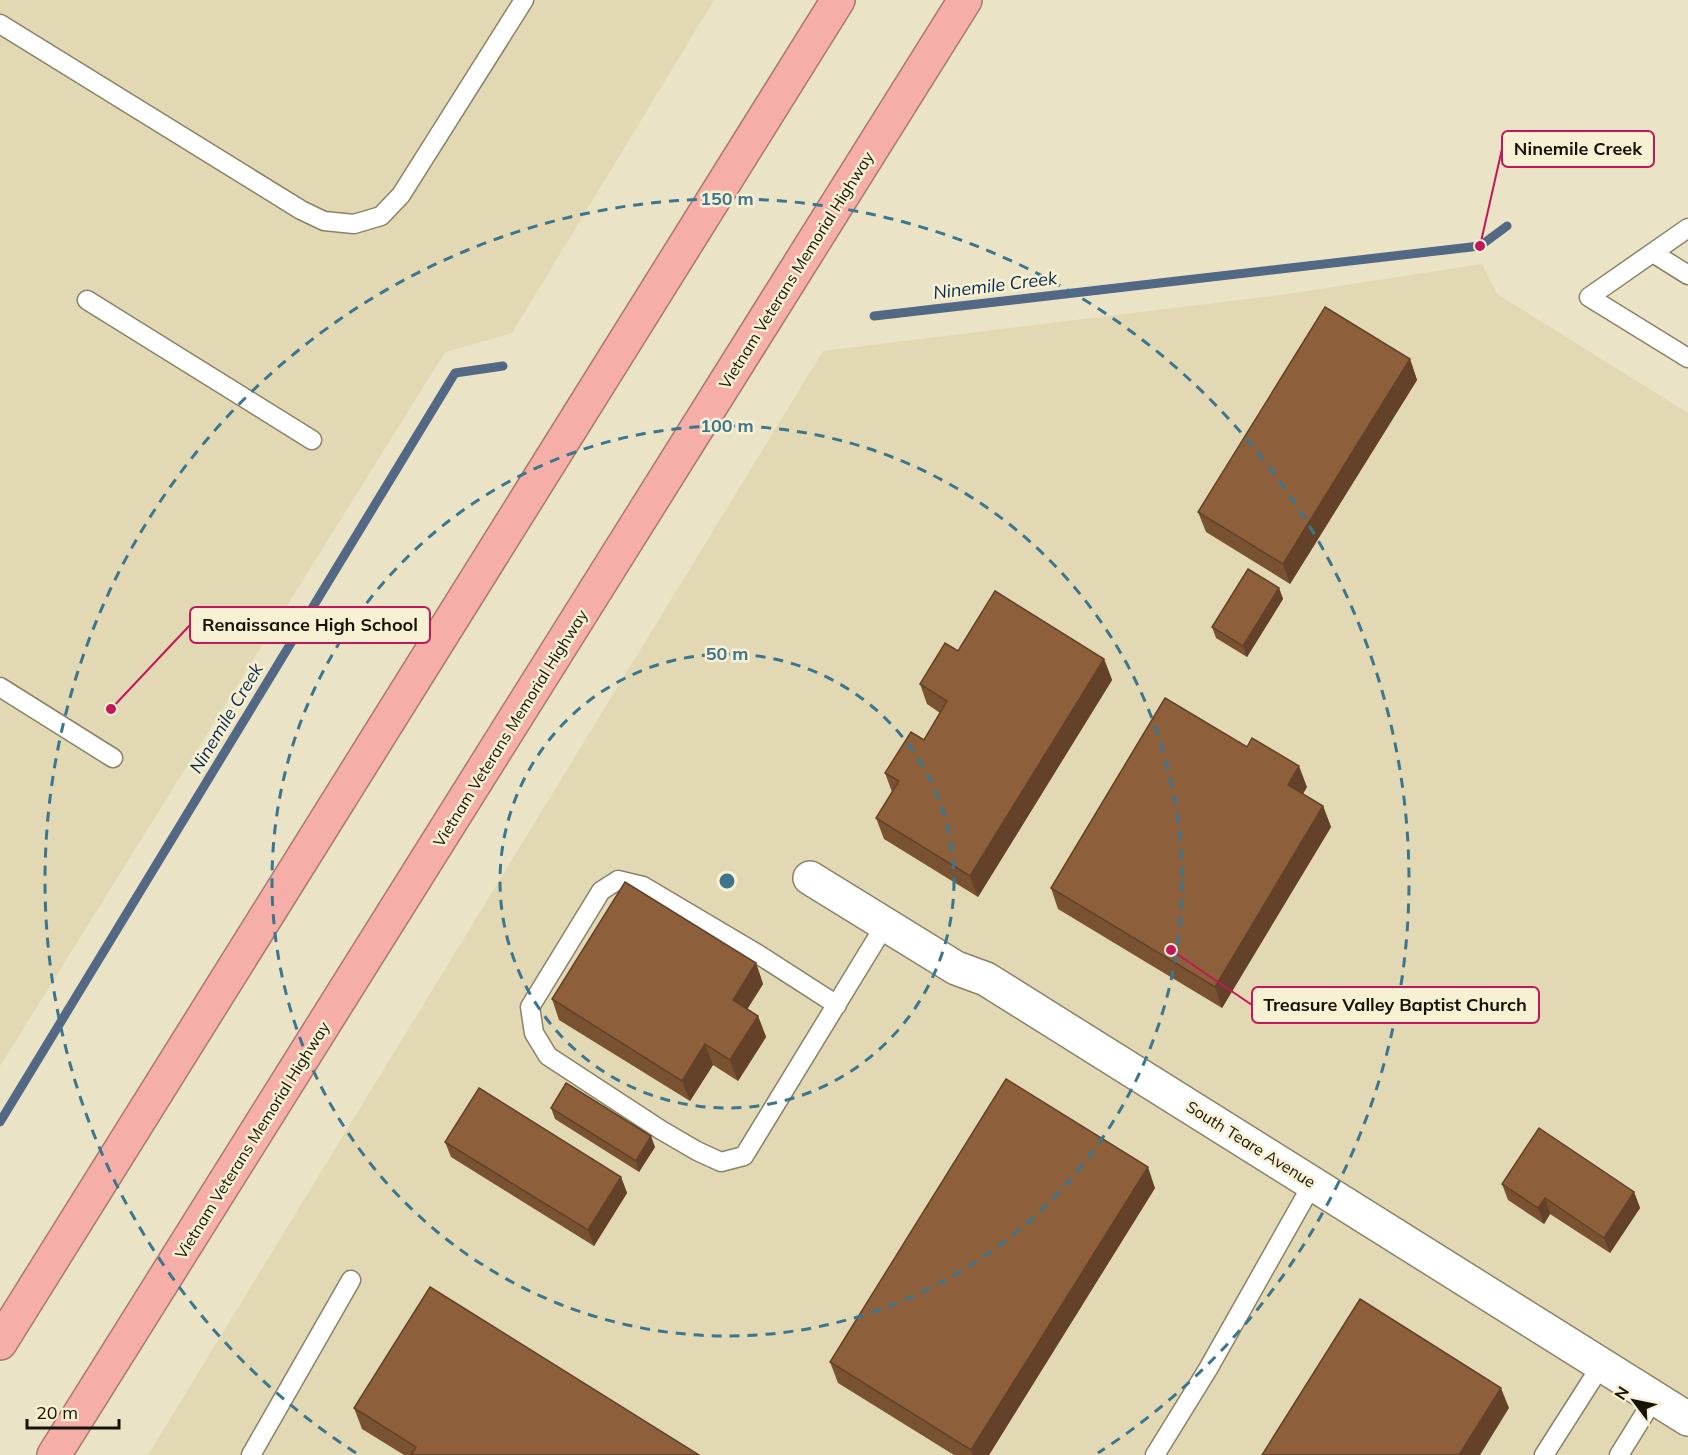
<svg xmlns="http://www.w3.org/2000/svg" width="1688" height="1455" font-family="Mulish,sans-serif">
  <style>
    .built { fill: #e2d8b3 }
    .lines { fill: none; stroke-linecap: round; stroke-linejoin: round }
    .stream { stroke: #526885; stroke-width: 9 }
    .service-casing { stroke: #8a8267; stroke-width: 21 }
    .minor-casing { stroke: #8a8267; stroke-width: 36 }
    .motorway-casing { stroke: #a87871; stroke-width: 36 }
    .service { stroke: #fff; stroke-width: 18 }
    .minor { stroke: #fff; stroke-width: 33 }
    .motorway { stroke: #f6aea9; stroke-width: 33 }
    .wall { fill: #795232 }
    .shaded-wall { fill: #634229 }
    .building { fill: #8d5f3a; stroke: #634229; stroke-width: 1.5 }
    .ring { fill: none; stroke: #3b768e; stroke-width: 3; stroke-dasharray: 10 8 }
    .labels { text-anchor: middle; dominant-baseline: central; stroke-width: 5; stroke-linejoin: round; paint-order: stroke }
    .street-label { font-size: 16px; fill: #161309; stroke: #f8f0d2 }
    .water-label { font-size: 18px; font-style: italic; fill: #052953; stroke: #f8f0d2 }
    .centre { fill: #3b768e; stroke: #f8f0d2; stroke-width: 3 }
    .ring-label { font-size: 18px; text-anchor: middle; font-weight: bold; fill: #3b768e; stroke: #f8f0d2; stroke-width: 5; stroke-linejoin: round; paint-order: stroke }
    .leader { fill: none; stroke: #c2185b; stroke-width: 2 }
    .callout-dot { fill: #c2185b; stroke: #f8f0d2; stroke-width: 2 }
    .callout { fill: #f8f0d2; stroke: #c2185b; stroke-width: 2 }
    .callout-label { font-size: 18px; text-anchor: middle; font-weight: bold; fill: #161309 }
  </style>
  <rect width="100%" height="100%" fill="#eae3c5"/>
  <path class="built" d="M0,0H714L512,333L445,352L0,1066Z
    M1482,264L1497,294L1688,413V1455H148L823,351L1288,294Z"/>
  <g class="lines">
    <path class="stream" d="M874,316L1480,246L1507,226
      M0,1122L455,373L503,366"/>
    <defs>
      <path id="service" d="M0,24L301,210L324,221L354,224L381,216L401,195L524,0
        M1688,228L1589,297L1688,358
        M1653,253L1688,275
        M87,300L312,440
        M0,687L113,758
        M837,1005L761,956L643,886L618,880L601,891L530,1007L534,1033L548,1056L661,1130L697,1151L721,1162L744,1156L885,925
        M251,1455L351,1280
        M1155,1455L1208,1369L1313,1183
        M1544,1455L1602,1364
        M1619,1455L1655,1397"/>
      <path id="minor" d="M810,878L956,968L986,979L1688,1419"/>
      <path id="motorway" d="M0,1343L838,0
        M54,1455L965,0"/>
    </defs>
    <use href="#service" class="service-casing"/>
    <use href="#minor" class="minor-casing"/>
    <use href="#motorway" class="motorway-casing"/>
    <use href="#service" class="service"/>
    <use href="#minor" class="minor"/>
    <use href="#motorway" class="motorway"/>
  </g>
  <path class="wall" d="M1410,359L1417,380L1290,584L1206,532L1198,512Z
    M1279,588L1283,599L1247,657L1216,638L1212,627Z
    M958,651L1104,659L1112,680L978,897L884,839L876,818L892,792L885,773L924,740L940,713L927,704L920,684Z
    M1307,787L1303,794L1323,806L1331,827L1222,1008L1058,909L1051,888Z
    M756,963L763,984L747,1009L758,1016L766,1037L738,1081L713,1065L690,1101L559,1020L552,999Z
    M551,1108L655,1147L639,1172L555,1119Z
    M445,1142L621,1177L627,1193L594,1246L451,1157Z
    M1502,1184L1634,1192L1640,1208L1610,1253L1550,1214L1544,1224L1508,1200Z
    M1155,1188L989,1455H954L838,1383L830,1362Z
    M354,1408L699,1455H404L362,1429Z"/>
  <path class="shaded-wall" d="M1410,359L1417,380L1290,584L1283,564Z
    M1279,588L1283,599L1247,657L1243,646Z
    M1104,659L1112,680L978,897L970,876Z
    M1299,766L1307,787L1295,806L1288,785Z
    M1323,806L1331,827L1222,1008L1215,987Z
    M756,963L763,984L740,1021L733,1000Z
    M758,1016L766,1037L738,1081L730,1060Z
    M705,1044L713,1065L690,1101L682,1081Z
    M651,1136L655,1147L639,1172L636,1161Z
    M1148,1167L1155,1188L989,1455H973L971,1450Z
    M621,1177L627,1193L594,1246L588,1230Z
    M1634,1192L1640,1208L1610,1253L1604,1238Z
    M1545,1198L1550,1214L1544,1224L1538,1208Z
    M1501,1388L1509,1408L1480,1455H1459Z"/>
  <path class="building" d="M1325,307L1410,359L1283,564L1198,512Z
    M1248,569L1279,588L1243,646L1212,627Z
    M995,591L1104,659L970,876L876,818L899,781L885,773L911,732L924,740L947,701L920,684L945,643L958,651Z
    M1165,698L1247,747L1252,738L1299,766L1288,785L1323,806L1215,987L1051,888Z
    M625,882L756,963L733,1000L758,1016L730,1060L705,1044L682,1081L552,999Z
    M1006,1079L1148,1167L971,1450L830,1362Z
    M566,1083L651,1136L636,1161L551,1108Z
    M479,1088L621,1177L588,1230L445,1142Z
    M1539,1128L1634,1192L1604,1238L1545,1198L1538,1208L1502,1184Z
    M430,1287L699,1455H411L416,1447L354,1408Z
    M1360,1299L1501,1388L1459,1455H1262Z"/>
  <g class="ring">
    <circle cx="727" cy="881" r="227"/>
    <circle cx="727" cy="881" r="455"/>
    <path d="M356 1453A682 682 0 1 1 1098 1453"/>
  </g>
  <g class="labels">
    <g class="street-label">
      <text transform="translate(796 270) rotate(-58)">Vietnam Veterans Memorial Highway</text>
      <text transform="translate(510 728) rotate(-58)">Vietnam Veterans Memorial Highway</text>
      <text transform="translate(252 1140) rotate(-58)">Vietnam Veterans Memorial Highway</text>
      <text transform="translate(1251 1144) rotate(32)">South Teare Avenue</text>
    </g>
    <g class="water-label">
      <text transform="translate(995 285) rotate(-7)">Ninemile Creek</text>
      <text transform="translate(226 718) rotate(-59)">Ninemile Creek</text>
    </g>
  </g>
  <circle cx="727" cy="881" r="9" class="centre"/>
  <g class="ring-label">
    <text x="727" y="205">150 m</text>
    <text x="727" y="432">100 m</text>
    <text x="727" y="660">50 m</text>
  </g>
  <path class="leader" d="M1480 246L1502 149M111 709L190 625M1171 950L1252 1005"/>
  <g class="callout-dot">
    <circle cx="1480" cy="246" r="6"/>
    <circle cx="111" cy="709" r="6"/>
    <circle cx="1171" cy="950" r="6"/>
  </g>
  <g class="callout">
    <rect x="1502" y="131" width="152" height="36" rx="6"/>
    <rect x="190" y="607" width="240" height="36" rx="6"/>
    <rect x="1252" y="987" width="287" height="36" rx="6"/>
  </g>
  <g class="callout-label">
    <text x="1578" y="155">Ninemile Creek</text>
    <text x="310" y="631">Renaissance High School</text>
    <text x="1395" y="1011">Treasure Valley Baptist Church</text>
  </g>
  <g transform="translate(1634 1401) rotate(302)" stroke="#f8f0d2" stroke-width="4.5" paint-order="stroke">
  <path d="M0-4.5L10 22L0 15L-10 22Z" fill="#161309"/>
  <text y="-9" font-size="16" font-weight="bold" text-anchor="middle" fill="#161309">N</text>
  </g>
  <path d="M27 1419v9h92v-9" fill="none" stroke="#161309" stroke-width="3"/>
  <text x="36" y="1419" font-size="18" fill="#161309" stroke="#f8f0d2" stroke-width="4.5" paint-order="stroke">20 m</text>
</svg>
